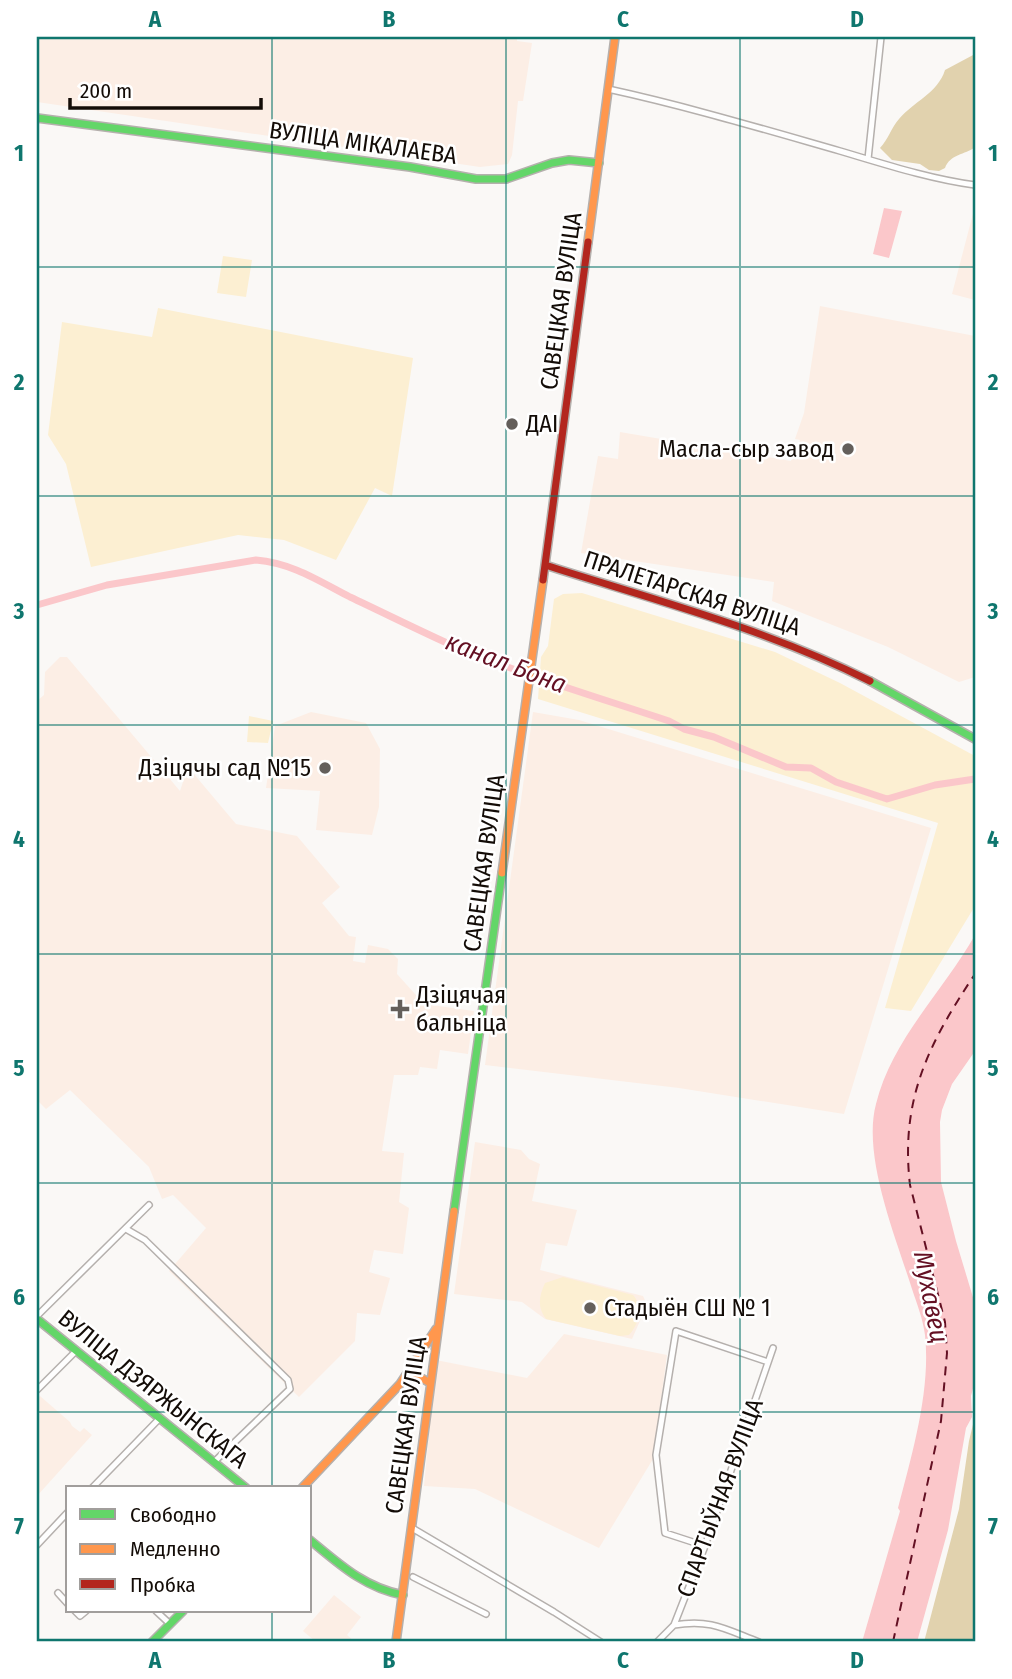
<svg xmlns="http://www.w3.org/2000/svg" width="1012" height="1679" font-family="'Fira Sans Condensed',sans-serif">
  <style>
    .built { fill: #fceee5 }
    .green { fill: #fcefd2 }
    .forest { fill: #e1d2ae }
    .water { fill: #fbc7ca }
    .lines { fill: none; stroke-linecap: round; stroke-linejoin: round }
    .canal { stroke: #fbc7ca; stroke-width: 7 }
    .ferry { stroke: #641023; stroke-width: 2; stroke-dasharray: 9 7; stroke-linecap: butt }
    .street-casing { stroke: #b5b0ad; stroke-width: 8 }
    .fast-casing { stroke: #b5b0ad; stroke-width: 10 }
    .slow-casing { stroke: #b5b0ad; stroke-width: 10 }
    .jam-casing { stroke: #b5b0ad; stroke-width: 10 }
    .street { stroke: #fefefe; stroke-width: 5 }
    .fast { stroke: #63d668; stroke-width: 7 }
    .slow { stroke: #ff974d; stroke-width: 7 }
    .jam { stroke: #b3261e; stroke-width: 7 }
    .grid { fill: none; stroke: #0f766e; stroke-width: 2; stroke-opacity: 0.55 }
    .poi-dot { fill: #645f5b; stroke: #fff; stroke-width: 2.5 }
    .labels { text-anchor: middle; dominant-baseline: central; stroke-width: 5; stroke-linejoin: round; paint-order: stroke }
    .street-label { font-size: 24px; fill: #130c07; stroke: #fff }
    .poi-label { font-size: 24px; fill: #130c07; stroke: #fff; text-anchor: start }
    .water-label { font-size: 26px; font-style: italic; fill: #641023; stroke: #fff }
    .neatline { fill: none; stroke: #0f766e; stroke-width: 2.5 }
    .grid-label { font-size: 23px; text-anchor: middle; font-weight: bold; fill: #0f766e }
  </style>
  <rect width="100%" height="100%" fill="#faf8f6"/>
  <path class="built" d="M37,37H517V41L532,43L523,101H518L512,155L508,164L480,167L37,102Z
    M975,206V300L952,294Z
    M820,306L975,336V677L959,682L888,647L772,601L774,582L581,553L598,456L618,459L620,432L791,461L794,447L798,448L800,440L795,439L804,413Z
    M60,657H67L180,791L188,767L236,824L297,836L340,887L322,903L349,936L356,937L353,961L365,963L368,945L388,949L398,959L397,974L424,1004L474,1011L468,1054L440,1050L437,1069L420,1067L418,1075H394L382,1151L404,1153L399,1202L409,1208L403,1254L374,1250L369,1272L390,1278L380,1315L357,1313L355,1341L299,1397L169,1271L206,1228L173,1195L162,1199L149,1167L70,1090L46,1109L37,1100V701L44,695L45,672Z
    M311,712L366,723L380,749L379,807L372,835L316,830L320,791L266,788L275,726Z
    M533,712L579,720L931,828L844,1114L679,1088L485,1065Z
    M475,1142L521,1150L529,1159L540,1164L532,1201L577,1210L567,1246L546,1243L540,1270L643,1296L647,1305L632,1339L545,1319L522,1302L454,1294Z
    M564,1334L667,1355L653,1459L599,1548L475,1489L424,1486L436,1360L527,1378Z
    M40,1396L70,1422L72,1426L80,1432L84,1428L92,1435L37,1496V1399Z
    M334,1595L361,1617L347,1635L355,1642H316L303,1631Z"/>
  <path class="green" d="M223,256L252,260L246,297L217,293Z
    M158,308L413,358L392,496L375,488L336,560L284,540L238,535L91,567L66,464L48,435L62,322L152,337Z
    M582,593L775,652L840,683L975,756V906L911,1011L885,1008L938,823L538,699L541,657L548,646L554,599L563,594Z
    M249,716L273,721L268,743L247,742Z
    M563,1277L633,1295C644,1307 639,1324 629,1335L620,1336L546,1319C537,1307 539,1296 545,1283Z"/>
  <path class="forest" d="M975,54V147C965,155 950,154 945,168L939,171L929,170L920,164L892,160L880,148C888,140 891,128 899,119C913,102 938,93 945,70Z
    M975,1416V1642H924L959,1509L969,1441Z"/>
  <path class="water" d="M884,208L902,211L889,258L873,254Z
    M975,935V1051L952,1084L942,1110L940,1122L941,1182L956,1241L975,1304V1381L971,1396L972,1417L966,1428L948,1530L917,1642H862L900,1511L898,1508C912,1454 931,1390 925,1335C923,1319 917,1304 912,1289C896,1238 862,1156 876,1104C892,1039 943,992 975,935Z"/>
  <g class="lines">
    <path class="canal" d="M37,605L107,585L256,560C292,563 319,581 350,597C382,612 414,628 447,643C519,674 594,696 669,721L684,729L714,737L786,767L811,768L836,782L887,799L935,785L975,779"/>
    <path class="ferry" d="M893,1642L941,1421L947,1353L945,1322L910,1185C900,1099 929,1043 975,974"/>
    <defs>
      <path id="street" d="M608,89C686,106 763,129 840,151C884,164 930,179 975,185
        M868,159L881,37
        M126,1229L145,1240L288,1380L290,1389L214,1462
        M37,1316L149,1205
        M37,1390L76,1351
        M92,1488L159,1419
        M412,1528L554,1612L601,1642
        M37,1545L68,1512
        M705,1546L665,1533L656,1455L676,1331L768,1362
        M413,1577L486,1614
        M58,1593L68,1604
        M75,1611L80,1616L86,1611
        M156,1611L170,1624
        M674,1625C711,1619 725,1629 759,1642
        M657,1642L674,1625L705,1546L773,1348"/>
      <path id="fast" d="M37,118L410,167L476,179H506L552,163L569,160L599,163
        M870,681L975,739
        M454,1211L502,873
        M37,1319L246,1488
        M310,1540C339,1564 365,1588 403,1595
        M152,1642L183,1611"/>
      <path id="slow" d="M588,242L615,37
        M502,873L543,580
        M407,1376H418L430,1383
        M302,1488L400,1384L436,1329
        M396,1642L454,1211"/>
      <path id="jam" d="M545,565C655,600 766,629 870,681
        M543,580L588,242"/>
    </defs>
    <use href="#street" class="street-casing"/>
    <use href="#fast" class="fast-casing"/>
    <use href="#slow" class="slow-casing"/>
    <use href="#jam" class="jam-casing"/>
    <use href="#street" class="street"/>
    <use href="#fast" class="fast"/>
    <use href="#slow" class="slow"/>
    <use href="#jam" class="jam"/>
  </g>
  <path class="grid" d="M272,37V1488M506,37V1642M740,37V1642M37,267H975M37,496H975M37,725H975M37,954H975M37,1183H975M37,1412H975M272,1611V1642"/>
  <g class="poi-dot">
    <circle cx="512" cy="424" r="7"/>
    <circle cx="848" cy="449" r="7"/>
    <circle cx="325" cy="768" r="7"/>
    <path d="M396.5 998.5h7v7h7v7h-7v7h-7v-7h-7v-7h7z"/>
    <circle cx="590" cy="1308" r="7"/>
  </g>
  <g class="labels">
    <g class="street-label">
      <text transform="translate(363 143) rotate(8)">ВУЛІЦА МІКАЛАЕВА</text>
      <text transform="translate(561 301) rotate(-82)">САВЕЦКАЯ ВУЛІЦА</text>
      <text transform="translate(692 593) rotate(18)">ПРАЛЕТАРСКАЯ ВУЛІЦА</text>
      <text transform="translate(484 863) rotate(-82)">САВЕЦКАЯ ВУЛІЦА</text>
      <text transform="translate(153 1389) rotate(39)">ВУЛІЦА ДЗЯРЖЫНСКАГА</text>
      <text transform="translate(406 1425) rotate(-82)">САВЕЦКАЯ ВУЛІЦА</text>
      <text transform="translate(720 1498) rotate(-70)">СПАРТЫЎНАЯ ВУЛІЦА</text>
    </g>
    <g class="poi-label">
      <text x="526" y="424">ДАІ</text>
      <text x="834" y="449" text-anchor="end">Масла-сыр завод</text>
      <text x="311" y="768" text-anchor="end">Дзіцячы сад №15</text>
      <text x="416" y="995">Дзіцячая<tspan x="416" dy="28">бальніца</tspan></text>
      <text x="604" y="1308">Стадыён СШ № 1</text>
    </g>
    <g class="water-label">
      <text transform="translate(506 663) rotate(21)">канал Бона</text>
      <text transform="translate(931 1297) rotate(79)">Мухавец</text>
    </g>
  </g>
  <rect width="1012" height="1679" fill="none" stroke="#ffffff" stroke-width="77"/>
  <rect x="66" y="1486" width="245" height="126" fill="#ffffff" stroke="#a19e9c" stroke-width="2"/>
  <rect x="80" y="1509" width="35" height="10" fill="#63d668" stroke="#a19e9c" stroke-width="2"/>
  <text x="130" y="1522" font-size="21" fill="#130c07">Свободно</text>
  <rect x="80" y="1544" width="35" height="10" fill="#ff974d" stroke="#a19e9c" stroke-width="2"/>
  <text x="130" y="1556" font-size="21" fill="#130c07">Медленно</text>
  <rect x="80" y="1579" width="35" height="10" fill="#b3261e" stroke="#a19e9c" stroke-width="2"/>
  <text x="130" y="1592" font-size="21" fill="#130c07">Пробка</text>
  <path d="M70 98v10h191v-10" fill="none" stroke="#130c07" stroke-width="3.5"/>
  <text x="80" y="98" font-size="21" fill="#130c07" stroke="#ffffff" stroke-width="5" paint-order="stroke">200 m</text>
  <rect x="38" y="38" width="936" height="1602" class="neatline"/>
  <g class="grid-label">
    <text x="155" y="27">A</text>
    <text x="389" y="27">B</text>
    <text x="623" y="27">C</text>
    <text x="857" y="27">D</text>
    <text x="19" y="161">1</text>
    <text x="993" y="161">1</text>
    <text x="19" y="390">2</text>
    <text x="993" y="390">2</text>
    <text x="19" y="619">3</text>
    <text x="993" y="619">3</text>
    <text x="19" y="847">4</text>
    <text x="993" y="847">4</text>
    <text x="19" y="1076">5</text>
    <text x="993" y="1076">5</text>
    <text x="19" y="1305">6</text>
    <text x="993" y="1305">6</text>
    <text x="19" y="1534">7</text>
    <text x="993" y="1534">7</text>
    <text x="155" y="1668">A</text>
    <text x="389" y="1668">B</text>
    <text x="623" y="1668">C</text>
    <text x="857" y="1668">D</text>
  </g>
</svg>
